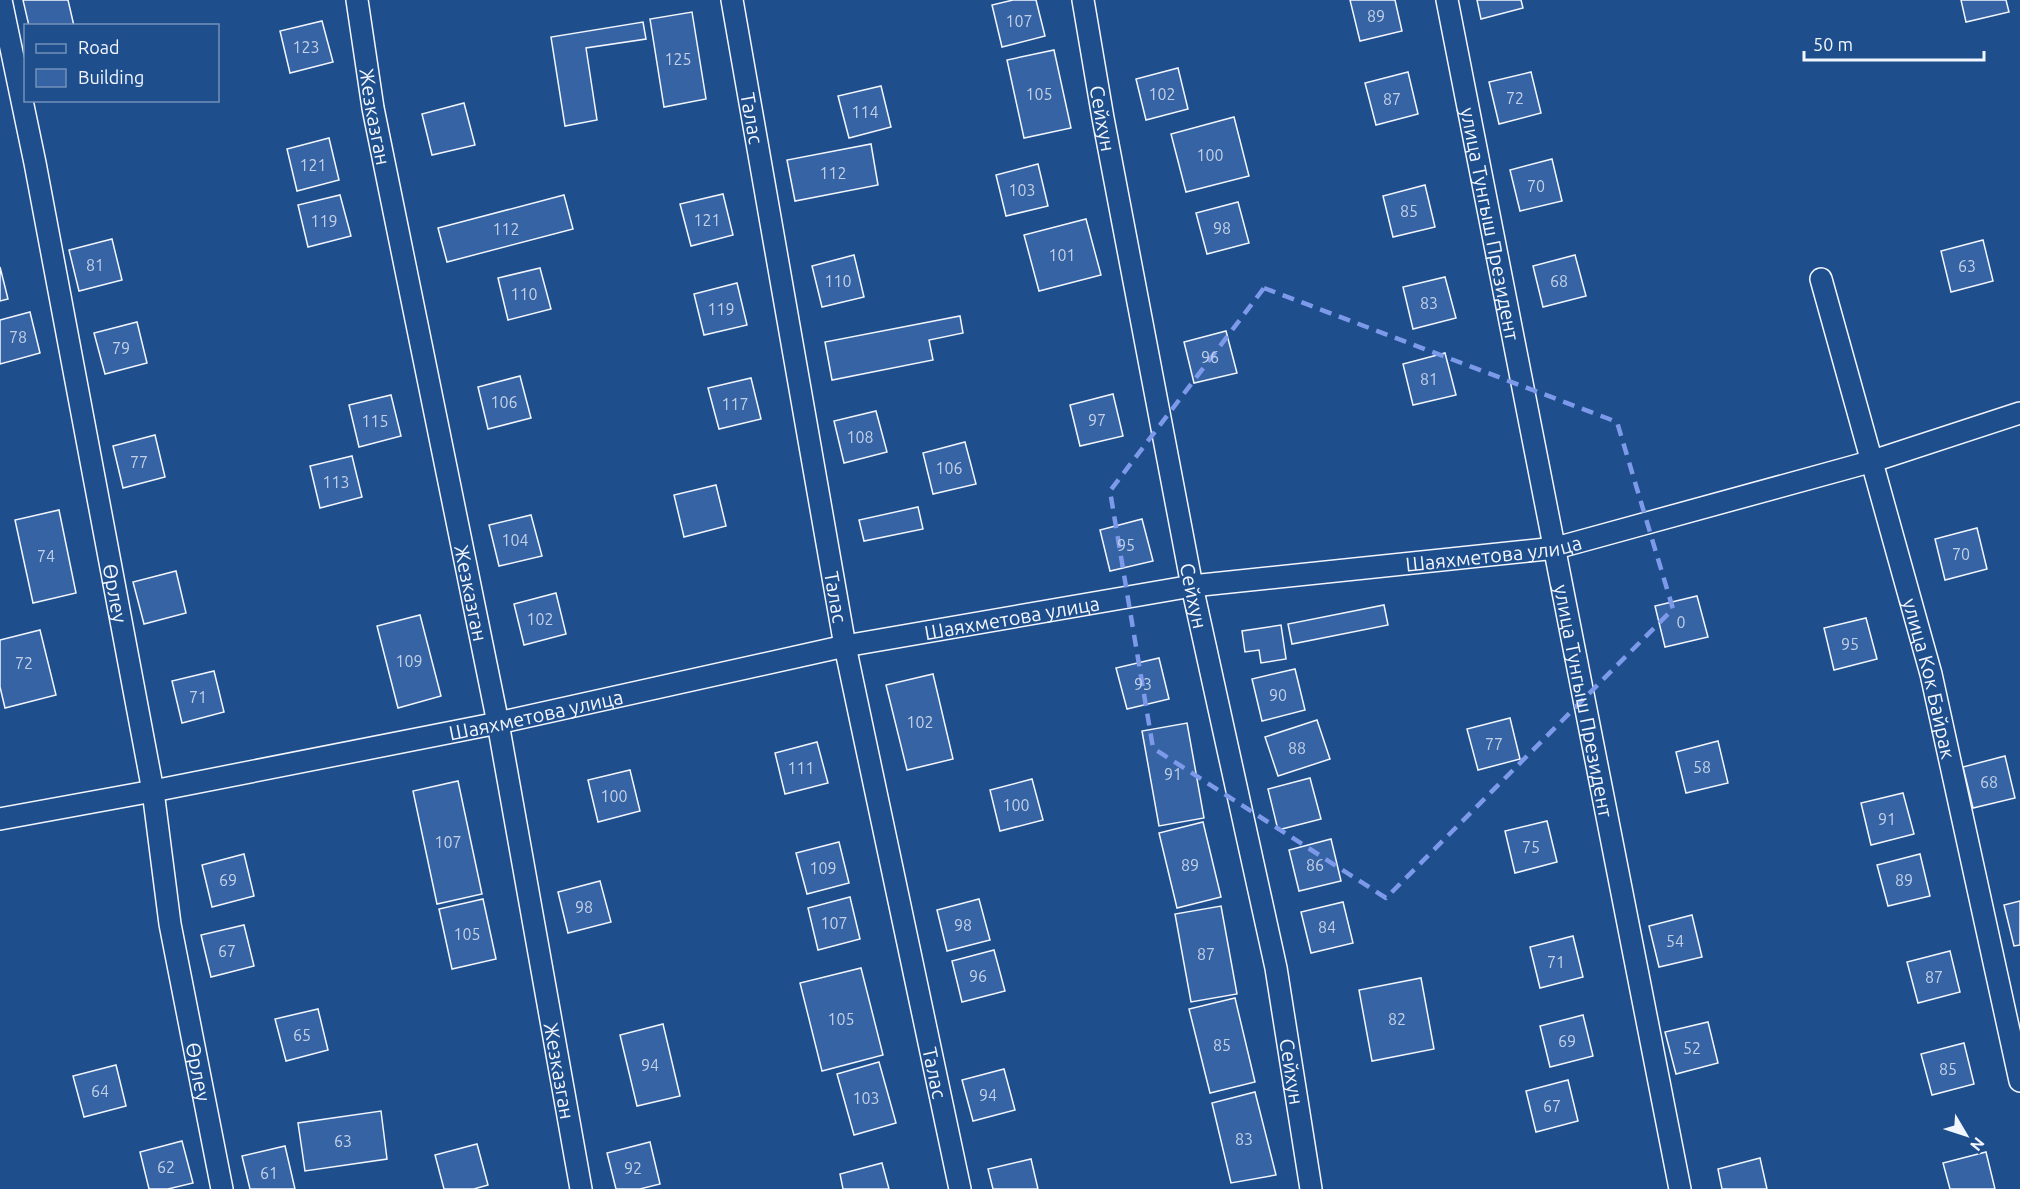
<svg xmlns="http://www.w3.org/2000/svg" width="2020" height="1189" font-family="Ubuntu,sans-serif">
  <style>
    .building { fill: #3563a3; stroke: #f2f6ff; stroke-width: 1.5 }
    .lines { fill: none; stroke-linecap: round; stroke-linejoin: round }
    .minor-casing { stroke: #f2f6ff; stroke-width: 24 }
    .minor { stroke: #1f4e8c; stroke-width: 21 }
    .marked { fill: none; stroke: #7d9aea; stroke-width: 4.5; stroke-dasharray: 12 8; stroke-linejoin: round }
    .labels { text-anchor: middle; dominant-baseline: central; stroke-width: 4.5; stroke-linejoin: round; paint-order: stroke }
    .number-label { font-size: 16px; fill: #c3d1e8 }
    .street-label { font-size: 20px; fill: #f2f6ff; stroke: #1f4e8c }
  </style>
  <rect width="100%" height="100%" fill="#1f4e8c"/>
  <path class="building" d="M23,0H68L74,26H29Z
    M1013,0H1036L1045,36L1002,47L992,5Z
    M1350,0H1395L1402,31L1360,41Z
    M1477,0H1521L1523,8L1481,19Z
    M1961,0H2006L2009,12L1966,22Z
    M692,12L706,99L664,107L650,19Z
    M322,21L333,62L290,73L280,31Z
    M643,22L646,39L586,48L597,120L565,126L551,37Z
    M1054,50L1071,128L1024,138L1007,60Z
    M1178,68L1188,109L1146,120L1136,79Z
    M1408,72L1418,114L1376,125L1365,83Z
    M1531,72L1541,113L1499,124L1489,82Z
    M881,86L891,127L849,138L838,96Z
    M464,103L475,145L432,155L422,114Z
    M1234,117L1249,176L1186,192L1171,134Z
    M329,138L339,180L297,191L287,149Z
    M871,144L878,185L795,201L787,160Z
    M1552,159L1562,201L1520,211L1510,170Z
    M1038,164L1048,206L1006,216L996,175Z
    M1425,185L1435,227L1393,237L1383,196Z
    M723,194L733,235L691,246L680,204Z
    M340,195L351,236L308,247L298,205Z
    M564,195L573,229L447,262L438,228Z
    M1238,202L1249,243L1207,254L1196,213Z
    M1086,219L1101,275L1039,291L1024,235Z
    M112,239L122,280L79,291L69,250Z
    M1983,240L1993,281L1951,292L1941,251Z
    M854,255L864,297L822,307L812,266Z
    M1575,255L1586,296L1543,307L1533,266Z
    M0,267L8,299L0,301Z
    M540,268L551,309L508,320L498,278Z
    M1445,277L1456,318L1413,329L1403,287Z
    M737,283L747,325L704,335L694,294Z
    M30,312L40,353L0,364V320Z
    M960,316L963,333L929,340L933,360L832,380L825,342Z
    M137,322L147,363L105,374L94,333Z
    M1226,331L1237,373L1194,383L1184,342Z
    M1445,353L1456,395L1413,405L1403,364Z
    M520,376L531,418L488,429L478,387Z
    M751,378L761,419L719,429L708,388Z
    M1113,394L1123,436L1080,446L1070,405Z
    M391,395L401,436L359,447L349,405Z
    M876,411L887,452L844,463L834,421Z
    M155,435L165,477L123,488L113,446Z
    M965,442L976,484L933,494L923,453Z
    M352,456L362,497L320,508L310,466Z
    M716,485L726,526L684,537L674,495Z
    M918,507L923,529L864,541L859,520Z
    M59,510L76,593L33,603L15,520Z
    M531,515L542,556L499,566L489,525Z
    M1142,519L1153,561L1110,571L1100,530Z
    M1977,528L1987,569L1945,580L1935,539Z
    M176,571L186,613L144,624L133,582Z
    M556,593L566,634L524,645L514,604Z
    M1697,596L1708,637L1665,647L1655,606Z
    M1384,605L1388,625L1292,644L1288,624Z
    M420,615L441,696L398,708L377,626Z
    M1866,618L1877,659L1834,670L1824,628Z
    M1281,625L1286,659L1261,663L1259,650L1245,652L1242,631Z
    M40,630L56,695L5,708L0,687V640Z
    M1159,658L1169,699L1127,709L1116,668Z
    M1295,669L1305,710L1262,721L1252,679Z
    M214,671L224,712L182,723L172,681Z
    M933,674L953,759L907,770L886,685Z
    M1510,718L1520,759L1478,770L1467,729Z
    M1317,720L1330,759L1278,776L1265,737Z
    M1187,723L1204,818L1159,826L1142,731Z
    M1718,741L1728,783L1686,793L1676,752Z
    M817,742L828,783L785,794L775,753Z
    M2005,756L2015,798L1973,808L1963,767Z
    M630,770L640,811L598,822L588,780Z
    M1310,778L1321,819L1278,830L1268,789Z
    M1032,779L1043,820L1000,831L990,790Z
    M458,781L482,894L437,904L413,791Z
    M1903,793L1914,834L1871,845L1861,803Z
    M1547,821L1557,862L1515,873L1505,831Z
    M1203,822L1221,897L1177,908L1159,833Z
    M1331,839L1341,881L1299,891L1289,850Z
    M839,842L849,883L807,894L796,853Z
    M244,854L254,896L212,907L202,865Z
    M1920,854L1930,896L1888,906L1877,865Z
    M600,881L611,922L568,933L558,892Z
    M850,897L860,939L818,950L808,908Z
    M483,899L496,959L452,969L439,909Z
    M979,899L990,940L947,951L937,910Z
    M2020,901V945L2014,946L2004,905Z
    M1343,902L1353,943L1311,953L1301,912Z
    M1221,906L1237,994L1191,1002L1175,914Z
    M1692,915L1702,957L1659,967L1649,926Z
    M244,925L254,966L211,977L201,935Z
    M1573,936L1583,977L1540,988L1530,947Z
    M994,950L1005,991L962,1002L952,961Z
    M1950,951L1960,992L1918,1003L1907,962Z
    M861,968L883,1055L822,1071L800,983Z
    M1421,978L1434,1049L1372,1061L1359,990Z
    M1235,998L1255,1082L1210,1093L1189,1009Z
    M318,1009L328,1050L286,1061L275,1019Z
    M1583,1015L1593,1056L1550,1067L1540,1026Z
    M1708,1022L1718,1063L1676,1074L1665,1032Z
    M663,1024L680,1096L637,1106L620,1035Z
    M1964,1043L1974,1084L1932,1095L1921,1054Z
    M879,1062L896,1123L854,1135L837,1074Z
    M116,1065L126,1106L84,1117L73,1076Z
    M1004,1069L1015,1110L973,1121L962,1080Z
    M1568,1080L1578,1121L1536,1132L1526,1091Z
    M1255,1092L1276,1175L1231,1183L1212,1103Z
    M381,1111L387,1159L305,1171L298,1123Z
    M182,1141L193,1183L168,1189H149L140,1152Z
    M650,1142L660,1184L640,1189H616L607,1153Z
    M477,1144L488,1185L474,1189H444L435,1155Z
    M285,1146L295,1189H250L242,1156Z
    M1986,1152L1995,1189H1950L1943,1163Z
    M1760,1158L1767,1189H1722L1718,1169Z
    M1031,1159L1038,1189H993L988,1169Z
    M882,1163L889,1189H843L840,1174Z"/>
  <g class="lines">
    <defs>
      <g id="minor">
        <path id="s1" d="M1,0L35,163L153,791L170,924L222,1189"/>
        <path id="s2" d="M357,0L373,108L498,723L581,1189"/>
        <path id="s3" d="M732,0L845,646L960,1189"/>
        <path id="s4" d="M1083,0L1103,118L1192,586L1276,968L1311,1189"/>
        <path id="s5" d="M1447,0L1680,1189"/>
        <path id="s6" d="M1821,279L1931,674L2020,1081"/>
        <path id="s7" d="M0,819L153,791L498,723L845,646L1192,586L1556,548L1873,461L2020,413"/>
      </g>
    </defs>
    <use href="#minor" class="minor-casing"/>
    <use href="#minor" class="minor"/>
  </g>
  <path class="marked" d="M1264,288L1617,422L1673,609L1386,898L1153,748L1110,491Z"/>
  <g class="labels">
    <g class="number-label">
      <text x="1376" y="16">89</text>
      <text x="1019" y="21">107</text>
      <text x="306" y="47">123</text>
      <text x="678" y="59">125</text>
      <text x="1039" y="94">105</text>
      <text x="1162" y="94">102</text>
      <text x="1515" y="98">72</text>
      <text x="1392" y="99">87</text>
      <text x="865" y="112">114</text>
      <text x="1210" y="155">100</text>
      <text x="313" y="165">121</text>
      <text x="833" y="173">112</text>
      <text x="1536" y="186">70</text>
      <text x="1022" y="190">103</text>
      <text x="1409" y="211">85</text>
      <text x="707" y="220">121</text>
      <text x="324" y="221">119</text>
      <text x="1222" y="228">98</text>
      <text x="506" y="229">112</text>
      <text x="1062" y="255">101</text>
      <text x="95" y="265">81</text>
      <text x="1967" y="266">63</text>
      <text x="838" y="281">110</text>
      <text x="1559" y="281">68</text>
      <text x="524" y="294">110</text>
      <text x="1429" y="303">83</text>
      <text x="721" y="309">119</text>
      <text x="18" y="337">78</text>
      <text x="121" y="348">79</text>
      <text x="1210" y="357">96</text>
      <text x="1429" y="379">81</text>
      <text x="504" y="402">106</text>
      <text x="735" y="404">117</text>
      <text x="1097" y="420">97</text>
      <text x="375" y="421">115</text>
      <text x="860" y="437">108</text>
      <text x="139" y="462">77</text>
      <text x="949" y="468">106</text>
      <text x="336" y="482">113</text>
      <text x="515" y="540">104</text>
      <text x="1126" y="545">95</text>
      <text x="1961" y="554">70</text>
      <text x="46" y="556">74</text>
      <text x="540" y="619">102</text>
      <text x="1681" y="622">0</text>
      <text x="1850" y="644">95</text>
      <text x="409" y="661">109</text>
      <text x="24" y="663">72</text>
      <text x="1143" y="684">93</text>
      <text x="1278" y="695">90</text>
      <text x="198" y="697">71</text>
      <text x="920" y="722">102</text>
      <text x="1494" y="744">77</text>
      <text x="1297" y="748">88</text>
      <text x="1702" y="767">58</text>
      <text x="801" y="768">111</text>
      <text x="1173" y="774">91</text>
      <text x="1989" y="782">68</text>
      <text x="614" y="796">100</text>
      <text x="1016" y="805">100</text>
      <text x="1887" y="819">91</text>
      <text x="448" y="842">107</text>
      <text x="1531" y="847">75</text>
      <text x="1190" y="865">89</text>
      <text x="1315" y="865">86</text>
      <text x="823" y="868">109</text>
      <text x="228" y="880">69</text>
      <text x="1904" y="880">89</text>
      <text x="584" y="907">98</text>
      <text x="834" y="923">107</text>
      <text x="963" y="925">98</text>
      <text x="1327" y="927">84</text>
      <text x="467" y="934">105</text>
      <text x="1675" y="941">54</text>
      <text x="227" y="951">67</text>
      <text x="1206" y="954">87</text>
      <text x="1556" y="962">71</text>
      <text x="978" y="976">96</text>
      <text x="1934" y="977">87</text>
      <text x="841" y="1019">105</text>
      <text x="1397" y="1019">82</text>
      <text x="302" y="1035">65</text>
      <text x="1567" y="1041">69</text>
      <text x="1222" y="1045">85</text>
      <text x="1692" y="1048">52</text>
      <text x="650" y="1065">94</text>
      <text x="1948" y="1069">85</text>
      <text x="100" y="1091">64</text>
      <text x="988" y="1095">94</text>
      <text x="866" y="1098">103</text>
      <text x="1552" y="1106">67</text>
      <text x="1244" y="1139">83</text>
      <text x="343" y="1141">63</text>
      <text x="166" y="1167">62</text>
      <text x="633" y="1168">92</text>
      <text x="269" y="1173">61</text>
    </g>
    <g class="street-label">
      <text stroke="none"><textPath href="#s2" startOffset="118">Жезказган</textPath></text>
      <text stroke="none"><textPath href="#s3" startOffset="120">Талас</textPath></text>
      <text stroke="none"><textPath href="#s4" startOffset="120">Сейхун</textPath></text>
      <text stroke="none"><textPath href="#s5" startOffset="228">улица Тунгыш Президент</textPath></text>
      <text stroke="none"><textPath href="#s7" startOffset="1518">Шаяхметова улица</textPath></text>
      <text stroke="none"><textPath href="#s1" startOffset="604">Өрлеу</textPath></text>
      <text stroke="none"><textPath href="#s2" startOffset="604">Жезказган</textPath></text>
      <text stroke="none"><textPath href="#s4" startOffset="606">Сейхун</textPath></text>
      <text stroke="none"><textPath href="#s3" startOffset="606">Талас</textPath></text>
      <text stroke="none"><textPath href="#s7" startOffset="1032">Шаяхметова улица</textPath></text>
      <text stroke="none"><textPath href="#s6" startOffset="414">улица Кок Байрак</textPath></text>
      <text stroke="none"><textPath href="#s5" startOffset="714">улица Тунгыш Президент</textPath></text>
      <text stroke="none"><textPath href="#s7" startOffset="546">Шаяхметова улица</textPath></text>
      <text stroke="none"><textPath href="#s4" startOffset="1092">Сейхун</textPath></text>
      <text stroke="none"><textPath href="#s1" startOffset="1090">Өрлеу</textPath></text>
      <text stroke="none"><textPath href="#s2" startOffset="1090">Жезказган</textPath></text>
      <text stroke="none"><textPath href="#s3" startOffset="1092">Талас</textPath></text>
    </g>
  </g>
  <rect x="24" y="24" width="195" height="78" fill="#1f4e8c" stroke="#7391ba" stroke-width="1.5"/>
  <rect x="36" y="44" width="30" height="9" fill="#1f4e8c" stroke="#7391ba" stroke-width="1.5"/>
  <text x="78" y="54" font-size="18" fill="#f2f6ff">Road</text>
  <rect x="36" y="69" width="30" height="18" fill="#3563a3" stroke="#7391ba" stroke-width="1.5"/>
  <text x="78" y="84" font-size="18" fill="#f2f6ff">Building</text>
  <g transform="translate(1966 1135) rotate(129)" stroke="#1f4e8c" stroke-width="4.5" paint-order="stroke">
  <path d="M0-4.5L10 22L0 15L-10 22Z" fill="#f2f6ff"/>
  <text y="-9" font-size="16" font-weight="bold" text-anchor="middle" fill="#f2f6ff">N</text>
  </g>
  <path d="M1804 51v9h180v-9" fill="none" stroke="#f2f6ff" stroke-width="3"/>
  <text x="1813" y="51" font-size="18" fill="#f2f6ff" stroke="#1f4e8c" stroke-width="4.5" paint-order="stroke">50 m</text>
</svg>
